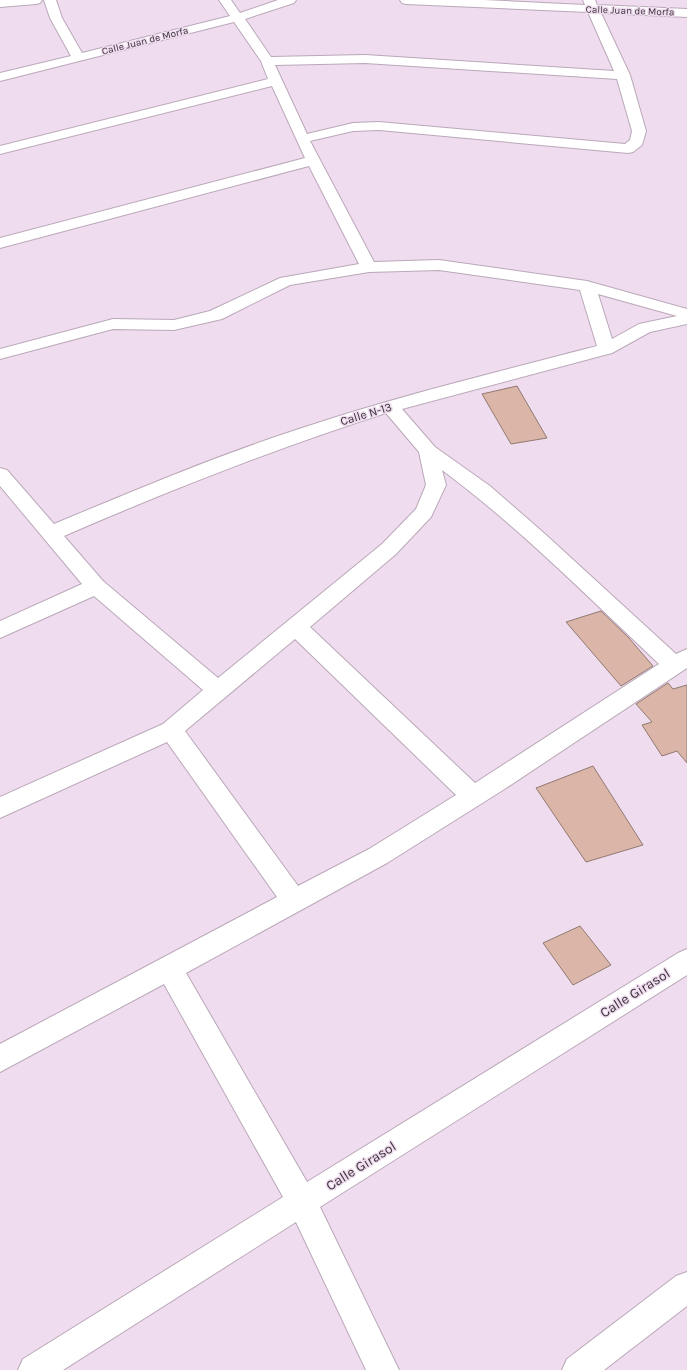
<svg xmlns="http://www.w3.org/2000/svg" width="687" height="1370" font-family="Karla,sans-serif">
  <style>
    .building { fill: #dab5a8; stroke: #917a71 }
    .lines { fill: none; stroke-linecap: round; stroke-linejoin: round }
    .minor-casing { stroke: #baa8b9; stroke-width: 2 }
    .minor { fill: #fff; fill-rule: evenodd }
    .labels { text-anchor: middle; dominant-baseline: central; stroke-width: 3; stroke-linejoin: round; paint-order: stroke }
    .far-street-label { font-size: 10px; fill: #3a333a; stroke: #efdcee }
    .street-label { font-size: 12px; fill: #3a333a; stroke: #efdcee }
    .near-street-label { font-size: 14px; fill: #3a333a; stroke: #efdcee }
  </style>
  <rect width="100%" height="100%" fill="#efdcee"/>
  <path class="building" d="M517,386L547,438L511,444L482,394Z
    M601,611L628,637L653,666L621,686L566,622Z
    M668,683L673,689L687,685V763L677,751L662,756L642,725L652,722L636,704Z
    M593,766L643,845L586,862L536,788Z
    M580,926L611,965L573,985L543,943Z"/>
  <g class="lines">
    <defs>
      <path id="minor" d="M0,0H42L40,3L36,4L0,7Z
        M44,0H56L62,18L82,53L230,16L219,0H231L240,13L278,0H296L294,3L245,19L271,57L365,55L614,71L588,12L406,4L402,3L400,0H484L585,5L583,0H595L597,5L687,9V17L601,13L630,75L646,131L642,145L633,152L628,153L379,130L353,131L310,141L374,262L439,260L587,281L687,309V324L650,332L612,353L402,409L435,447L490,486L545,534L676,654L687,649V668L503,790L387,863L186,973L307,1182L678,953L687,949V975L320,1207L399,1370H366L296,1222L63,1370H18L23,1359L283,1197L164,984L0,1072V1044L277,897L167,742L0,818V797L163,724L203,690L94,596L0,638V621L82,584L0,486V468L7,470L54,524C135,490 216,456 299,429C397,396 497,372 597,346L580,290L439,270L369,272L290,285L222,319L174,330L113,329L0,359V349L113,319L174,320L210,311L280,278L359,264L309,166L0,248V238L305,158L272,86L0,154V146L268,79L261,61L234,22L0,81V73L71,56L50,18ZM365,63L617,79L632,131L630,140L625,144L379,122L353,123L307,134L275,65ZM598,294L677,316L639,324L612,339ZM386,413L419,452L426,485L416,509L382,544L218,678L103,581L64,536C170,490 277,448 386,413ZM442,470C520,528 589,598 659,664L475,783L310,627L396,554L431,517L446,485ZM295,639L456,795L369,849L298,886L185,731Z
        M687,1272V1306L604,1370H562L567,1359L676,1276Z"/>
    </defs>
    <use href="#minor" class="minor-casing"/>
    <use href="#minor" class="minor"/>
  </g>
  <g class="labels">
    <g class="far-street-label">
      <text transform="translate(630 11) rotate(2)">Calle Juan de Morfa</text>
      <text transform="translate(145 41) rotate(-14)">Calle Juan de Morfa</text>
    </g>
    <g class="street-label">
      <text transform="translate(366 414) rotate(-17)">Calle N-13</text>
    </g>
    <g class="near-street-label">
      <text transform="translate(635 993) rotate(-32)">Calle Girasol</text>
      <text transform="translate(361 1166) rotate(-32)">Calle Girasol</text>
    </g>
  </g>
</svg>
